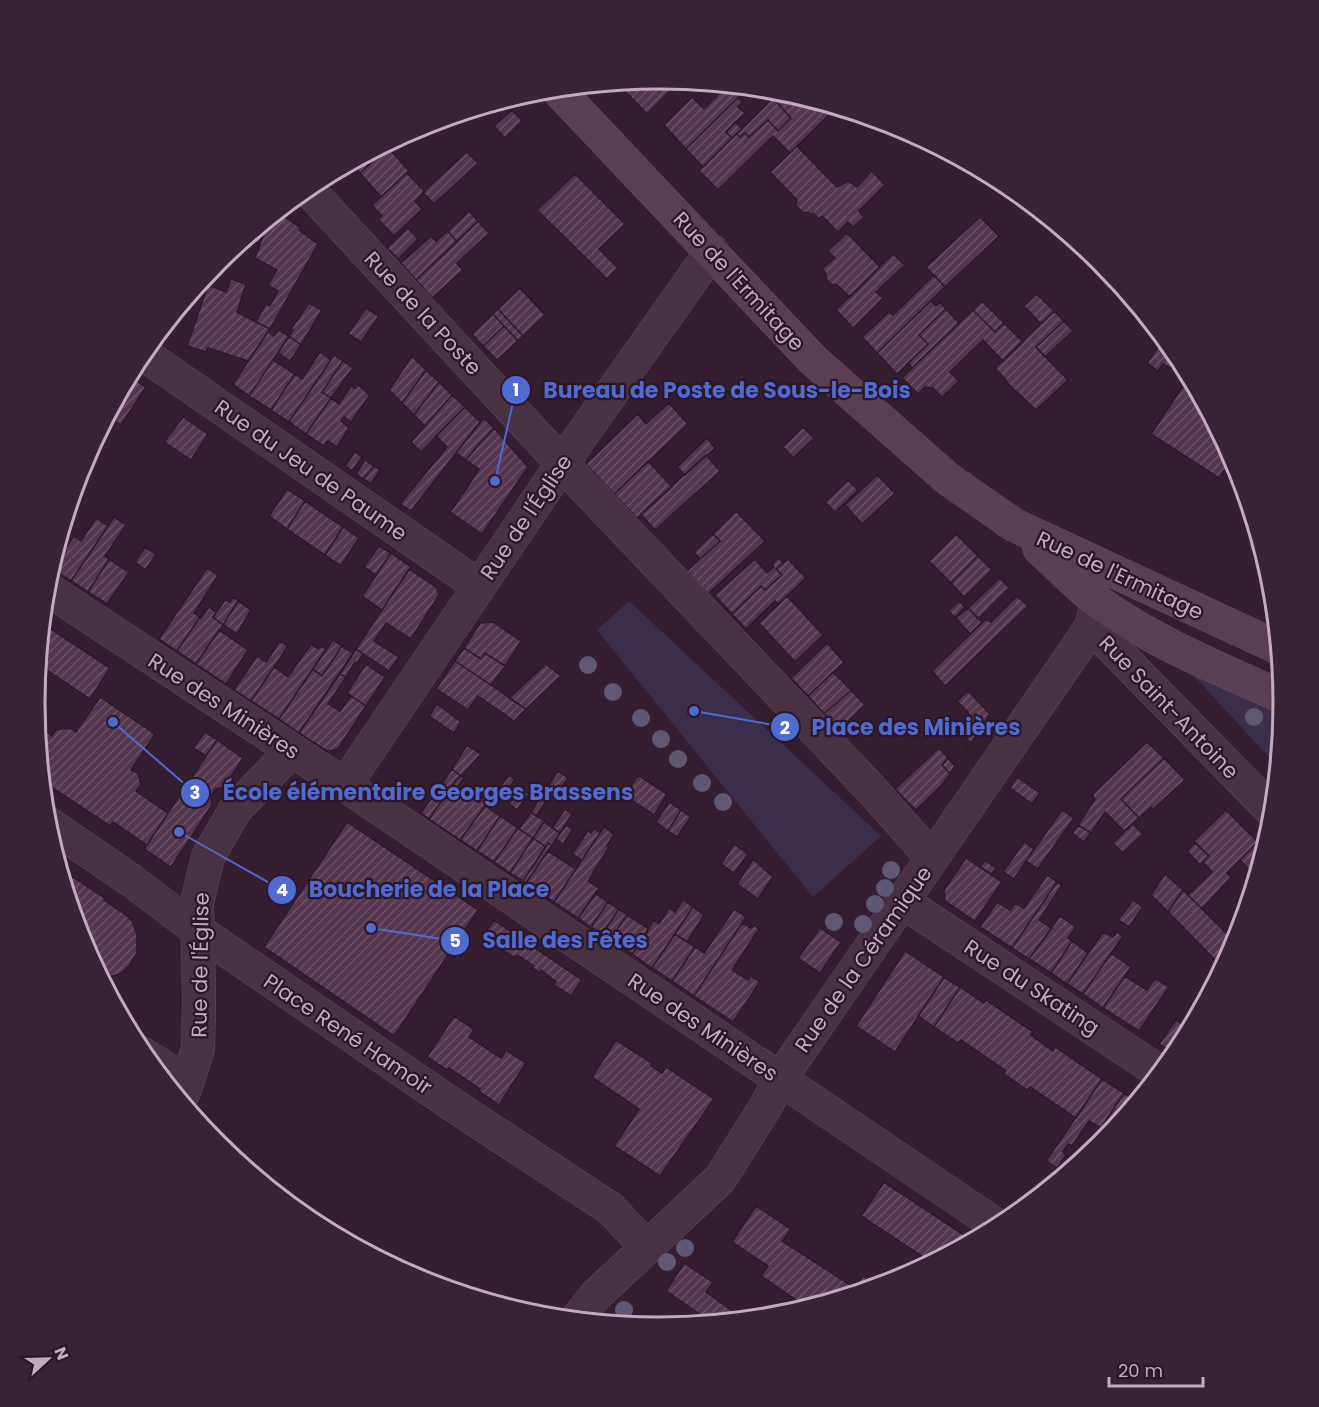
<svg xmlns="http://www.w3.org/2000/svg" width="1319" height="1407" font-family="Poppins,sans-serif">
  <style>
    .green { fill: #3b2e4a }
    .building { fill: url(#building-hatch); stroke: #2d1929; stroke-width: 1.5 }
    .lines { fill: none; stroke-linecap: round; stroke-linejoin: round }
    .street-casing { stroke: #624c5d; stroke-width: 34 }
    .secondary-casing { stroke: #624c5d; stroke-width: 34 }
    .street { stroke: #473142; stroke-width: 33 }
    .secondary { stroke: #5a3f53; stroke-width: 33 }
    .tree { fill: #5f5874 }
    .labels { text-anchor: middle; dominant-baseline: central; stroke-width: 4.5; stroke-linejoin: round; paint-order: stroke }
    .street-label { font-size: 21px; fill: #c4aabe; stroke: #2b1727 }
    .rim { fill: none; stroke: #c4aabe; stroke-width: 3 }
    .leader { fill: none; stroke: #4f6ad0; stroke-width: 2 }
    .callout-dot { fill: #4f6ad0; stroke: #2b1727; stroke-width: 2 }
    .mark-label { font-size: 18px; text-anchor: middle; font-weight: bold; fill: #fff }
    .callout-label { font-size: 22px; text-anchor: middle; font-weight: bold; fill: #4f6ad0; stroke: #2b1727; stroke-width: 4.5; stroke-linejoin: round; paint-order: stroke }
  </style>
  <defs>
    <pattern id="building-hatch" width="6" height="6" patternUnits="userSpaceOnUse" patternTransform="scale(1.5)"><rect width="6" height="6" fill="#54364f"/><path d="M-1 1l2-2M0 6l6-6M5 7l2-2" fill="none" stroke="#6b5067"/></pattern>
  </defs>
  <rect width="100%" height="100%" fill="#361e31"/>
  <path class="green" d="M629,601L881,836L813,897L597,630Z
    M1193,675L1283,717L1278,767Z"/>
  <path class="building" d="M660,79L680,81L647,114L625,91L635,81Z
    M728,85L745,87L747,89L686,149L664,125L692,97L704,109Z
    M777,90L821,103L831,113L790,153L773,136L718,190L699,171L732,138L737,134L740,137L745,133L749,137L768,120L778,131L791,118L771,96Z
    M738,98L743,102L738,107L745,113L726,132L732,138L703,167L686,149Z
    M773,98L791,118L778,131L768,120L749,137L745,133L740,137L737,134Z
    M512,110L522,121L505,138L494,126Z
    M735,122L742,129L732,138L726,132Z
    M390,142L391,143L360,173L351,163Z
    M797,146L837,187L848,181L857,187L872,171L885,185L859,211L864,217L853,227L848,222L838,232L822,216L819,219L813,213L811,215L808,212L803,213L796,206L797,200L770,172Z
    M388,147L409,171L381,197L360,173Z
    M467,152L478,163L434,204L423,192Z
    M407,173L425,192L415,201L422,209L394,236L378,219L382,216L372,205Z
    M575,174L625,224L599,249L618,268L607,279L537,210Z
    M469,211L478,221L457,242L448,231Z
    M277,212L301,228L299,230L318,244L270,329L256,322L266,304L270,306L278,291L268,285L277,270L255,258L269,220Z
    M980,217L999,236L945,287L926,267Z
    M267,221L259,243L245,239Z
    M478,221L489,233L457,263L463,270L432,298L416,280Z
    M408,228L418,239L398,259L387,248Z
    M448,231L457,242L416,280L401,263L431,236L436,241Z
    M847,233L880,267L850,297L837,285L831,284L827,280L825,272L822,269L835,258L828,251Z
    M893,254L905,265L876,292L883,298L853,328L836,310Z
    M934,275L945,287L877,353L862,337L889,312L893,315Z
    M231,279L246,284L237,312L270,329L248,361L208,348L206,352L187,346L208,285L226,292Z
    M520,288L545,315L523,336L498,309Z
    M1037,294L1054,311L1041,324L1024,306Z
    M931,301L936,306L940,302L946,309L919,335L928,344L897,374L877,353Z
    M982,301L1004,323L995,332L973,310Z
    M309,303L322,310L301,345L289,336L293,330L291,329Z
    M366,308L379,316L361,342L348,334Z
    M498,309L523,336L518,341L493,314Z
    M946,309L959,323L912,368L908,363L928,344L919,335Z
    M973,310L995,332L1004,323L1023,342L1003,361L983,340L950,372L959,381L942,397L933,388L925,387L918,394L902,378Z
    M1054,311L1064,321L1036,347L1068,380L1036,410L1006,382L1007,381L995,368Z
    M493,314L504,326L483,346L472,334Z
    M1064,321L1073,331L1045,357L1036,347Z
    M504,326L518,341L497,360L483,346Z
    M279,330L289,336L249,396L233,384L268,332L274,336Z
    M289,336L301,345L290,361L278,353Z
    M1164,338L1179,356L1170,368L1163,364L1158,371L1147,363Z
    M320,352L331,360L289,422L271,410L295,374L302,379Z
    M334,355L343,361L322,392L331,398L306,434L289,422Z
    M412,356L426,370L402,403L389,390Z
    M273,360L295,374L271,410L249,396Z
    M343,361L353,368L331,398L322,392Z
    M426,370L439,382L414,415L402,403Z
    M129,376L146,387L121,425L108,417Z
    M439,382L452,395L425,426L414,415Z
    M357,384L370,395L351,422L344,417L341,421L349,428L337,447L328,441L324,446L306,434L331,398L339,404L351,386L355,388Z
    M1183,386L1202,399L1233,458L1219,478L1151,434Z
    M452,395L465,407L421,452L411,442Z
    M669,403L688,424L614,494L586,464L638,414L646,424Z
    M465,407L480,422L411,511L400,504L447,447L436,436Z
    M183,417L208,434L191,460L164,442Z
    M484,418L494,428L478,445L466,460L456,453Z
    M803,427L814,438L793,458L783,447Z
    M494,428L528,467L482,534L450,512L460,498L461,493L463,494L479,469L466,460L478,445Z
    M707,438L715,448L685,475L677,467Z
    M355,452L362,457L352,471L345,466Z
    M706,455L720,471L655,530L641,514Z
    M365,460L374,466L363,479L356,474Z
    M648,461L672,487L637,518L614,494Z
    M374,466L380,470L371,484L363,479Z
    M877,475L895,493L862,524L845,505Z
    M848,480L858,490L835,512L825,502Z
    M287,489L305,501L287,529L269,516Z
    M305,501L343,527L325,555L287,529Z
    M736,511L765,541L708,594L687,571L720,541L713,534Z
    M114,517L126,525L105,556L109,559L88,592L71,581Z
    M96,518L108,526L71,581L52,568L74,536L81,541Z
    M343,527L359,538L341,566L325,555Z
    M713,534L720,541L700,559L694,552Z
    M956,534L978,556L951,583L929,561Z
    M379,546L391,553L376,575L364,567Z
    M145,547L156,554L146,570L135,562Z
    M391,553L411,567L382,610L362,596Z
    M978,556L992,570L964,597L951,583Z
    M779,558L783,563L776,569L782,575L765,590L761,586L732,614L715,595L755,559L767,573L774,567L772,564Z
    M109,559L129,572L107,604L88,592Z
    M788,559L806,578L778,604L775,601L746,629L732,614L761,586L765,590L782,575L776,569Z
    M207,568L218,575L194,613L200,617L177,651L159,639Z
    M409,569L436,587L439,595L411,639L386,623L374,641L399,657L389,671L356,649Z
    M1000,578L1009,588L978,619L968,608Z
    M787,596L823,635L795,662L759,623Z
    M1017,596L1028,606L945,686L932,671L986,619L991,622Z
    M233,597L238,601L223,625L213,617L225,600L230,602Z
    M238,601L251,610L237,634L223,625Z
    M959,601L965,607L955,617L948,611Z
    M209,607L216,612L213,617L223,625L196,664L177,651L200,617L201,618Z
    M968,608L982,622L970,634L956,618Z
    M493,622L521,641L505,666L485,653L481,659L464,648L480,623Z
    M42,623L110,668L90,699L38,664Z
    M219,630L248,650L226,684L196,664Z
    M333,640L342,646L322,676L313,669Z
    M280,641L288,646L251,701L234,690L257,656L266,662Z
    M827,643L844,662L808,696L791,678Z
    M311,644L318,649L321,646L326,649L279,719L251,701L274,667L288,677Z
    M342,646L353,653L299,733L279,719L313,669L322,676Z
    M464,648L481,659L485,653L505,666L491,685L455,661Z
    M356,649L363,654L357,663L355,662L346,677L340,674Z
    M455,661L491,685L526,709L514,721L478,696L468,710L436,689Z
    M366,664L385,677L366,706L347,693Z
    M546,664L561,676L526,709L509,698Z
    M833,672L851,690L824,714L808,696Z
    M340,674L346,677L328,704L340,711L351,696L366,706L338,749L327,751L299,733Z
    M851,690L865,705L839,730L824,714Z
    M968,691L990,714L968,747L967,744L970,742L958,729L972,717L957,701Z
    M100,697L155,734L131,770L138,773L141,784L136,791L168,813L147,845L113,822L110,826L42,781L37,726L52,736L56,730L70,728L76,732Z
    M437,704L461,722L454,733L429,716Z
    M205,732L217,740L206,756L193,748Z
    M217,740L243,758L224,787L216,789L211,796L212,805L171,867L144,849Z
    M1147,742L1164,758L1121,799L1139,818L1124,831L1105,812L1091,833L1078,825L1095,799L1092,795Z
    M467,745L481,754L461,776L452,769Z
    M939,748L948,758L942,765L950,774L941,786L916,810L895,789Z
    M948,758L955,766L950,774L942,765Z
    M1164,758L1185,780L1153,809L1151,807L1139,818L1121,799Z
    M452,769L461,776L456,780L429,819L421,813Z
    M558,771L568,778L554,799L550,796L536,816L531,812Z
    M510,775L515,780L500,798L494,793Z
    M638,775L667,794L654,815L625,796Z
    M461,776L464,778L457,787L479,802L485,795L490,799L460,840L429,819L456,780Z
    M1017,777L1040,793L1032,804L1010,788Z
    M522,789L529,794L517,810L509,804Z
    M669,802L681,810L668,831L656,822Z
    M485,806L500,816L477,851L460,840Z
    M565,809L572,814L560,833L552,828Z
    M681,810L691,817L677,837L668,831Z
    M1062,810L1074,818L1038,869L1026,861Z
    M1226,810L1258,842L1227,873L1231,877L1202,909L1188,895L1212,872L1203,862L1209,856L1194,841Z
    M531,812L544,821L533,838L519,829Z
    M500,816L518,828L494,862L477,851Z
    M347,822L478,910L394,1036L264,947Z
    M544,822L560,833L552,845L548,843L546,847L533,838Z
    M1133,824L1143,834L1123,853L1113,843Z
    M566,825L573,829L563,844L556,839Z
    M1078,825L1091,833L1084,842L1072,833Z
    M604,827L614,834L607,846L609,847L588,881L599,888L578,918L554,902Z
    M518,828L533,838L510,873L494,862Z
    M594,828L600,833L582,860L572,854L588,831L591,833Z
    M533,838L546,847L523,881L510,873Z
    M1024,842L1034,849L1014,879L1003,872Z
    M548,843L552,845L526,883L523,881Z
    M1195,843L1209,856L1200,865L1187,851Z
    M734,844L748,854L734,873L721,864Z
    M1256,844L1264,852L1256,877L1240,860Z
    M548,851L576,869L554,902L526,883Z
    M966,858L1002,882L975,921L945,901L944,890Z
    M753,859L773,877L758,899L737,884Z
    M985,860L996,868L991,874L980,867Z
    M59,868L105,898L104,900L126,915L132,921L137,934V953L129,966L120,974L102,979L82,942Z
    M1165,874L1183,890L1168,912L1151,895Z
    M1047,875L1057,882L1012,948L980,927L997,902L1010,910L1015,903L1024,908Z
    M1057,882L1062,885L1039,920L1052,928L1029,959L1012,948Z
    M1183,890L1231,938L1216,961L1168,912Z
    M596,894L608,902L591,927L578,918Z
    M683,900L693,907L652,968L632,954L654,920L659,924L669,908L675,912Z
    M1133,900L1143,907L1129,927L1118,920Z
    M608,902L619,909L602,934L591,927Z
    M693,907L704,915L687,942L675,934Z
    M619,909L627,915L610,940L602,934Z
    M734,909L746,917L694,996L672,981L695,947L704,953Z
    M627,915L649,929L632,954L610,940Z
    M1060,916L1076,927L1068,938L1072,941L1051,973L1029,959Z
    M494,920L582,980L571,996L554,985L556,982L541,970L540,973L533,968L534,966L517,955L515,958L483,937Z
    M742,923L751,928L754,925L759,929L732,970L748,980L751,976L760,982L733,1022L694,996Z
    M820,928L841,942L820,973L798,958Z
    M1103,932L1113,937L1117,932L1123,936L1083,994L1067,984Z
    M675,934L695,947L672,981L652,968Z
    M1072,941L1088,953L1067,984L1051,973Z
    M905,951L944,977L895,1052L856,1026Z
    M1111,953L1131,967L1103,1008L1083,994Z
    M1125,976L1147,990L1155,978L1169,987L1139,1031L1103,1008Z
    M944,977L960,987L934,1027L918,1016Z
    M960,987L984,1003L986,1000L1033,1032L1031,1035L1053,1051L1055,1047L1102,1079L1076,1118L1030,1087L1027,1090L1004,1074L1006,1071L961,1040L958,1043L934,1027Z
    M454,1016L474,1029L469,1037L501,1058L506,1050L526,1063L499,1105L479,1091L480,1089L449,1068L447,1070L427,1057Z
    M1176,1020L1186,1026L1170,1051L1159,1044Z
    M616,1040L652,1063L651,1066L662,1073L666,1067L714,1099L660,1176L614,1146L639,1109L592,1077Z
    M1102,1079L1124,1093L1101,1128L1089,1121L1072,1146L1068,1144L1063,1152L1066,1155L1057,1168L1046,1161Z
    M1124,1093L1135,1100L1110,1135L1101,1128Z
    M884,1182L973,1241L932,1263L861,1216Z
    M756,1206L791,1229L782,1241L855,1288L863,1276L879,1287L808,1308L761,1276L768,1266L732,1242Z
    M684,1263L713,1282L706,1292L734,1312L727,1322L713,1323L666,1291Z"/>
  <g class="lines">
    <defs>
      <path id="street" d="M307,188L583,486L871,789L932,858
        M142,353L479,586
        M46,588L345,785L999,1227
        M1091,626L1274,813
        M345,785L579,439L712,251
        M46,822L132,881L197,930L456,1107L611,1209L647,1248
        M903,902L1161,1073
        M143,1054L187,1082
        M179,1099L184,1092L198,1049L199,1000L197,902L208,857L235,810L292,750
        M576,1320L596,1295L720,1179L766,1106L780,1079L1079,645L1091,626L1098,602"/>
      <path id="secondary" d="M557,89L813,360L948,479L1014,525L1279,648
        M1039,548C1059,566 1079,588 1101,604C1157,644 1221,669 1284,698"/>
    </defs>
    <use href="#street" class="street-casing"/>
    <use href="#secondary" class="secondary-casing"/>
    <use href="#street" class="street"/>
    <use href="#secondary" class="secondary"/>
  </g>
  <g class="tree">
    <circle cx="588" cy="665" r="9"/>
    <circle cx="613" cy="692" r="9"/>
    <circle cx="1254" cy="717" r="9"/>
    <circle cx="641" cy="718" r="9"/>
    <circle cx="661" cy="739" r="9"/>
    <circle cx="678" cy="759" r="9"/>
    <circle cx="702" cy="783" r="9"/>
    <circle cx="723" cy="802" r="9"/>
    <circle cx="891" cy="870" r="9"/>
    <circle cx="885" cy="888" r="9"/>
    <circle cx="875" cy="904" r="9"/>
    <circle cx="834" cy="922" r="9"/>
    <circle cx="863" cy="924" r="9"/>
    <circle cx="685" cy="1248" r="9"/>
    <circle cx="667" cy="1262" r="9"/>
    <circle cx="624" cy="1310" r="9"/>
  </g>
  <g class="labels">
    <g class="street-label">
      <text transform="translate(739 281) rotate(47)">Rue de l'Ermitage</text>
      <text transform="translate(423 313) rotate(47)">Rue de la Poste</text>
      <text transform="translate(311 470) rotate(35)">Rue du Jeu de Paume</text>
      <text transform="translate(526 517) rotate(-56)">Rue de l'Église</text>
      <text transform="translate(1120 575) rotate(25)">Rue de l'Ermitage</text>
      <text transform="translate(224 706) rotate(33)">Rue des Minières</text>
      <text transform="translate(1169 707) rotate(46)">Rue Saint-Antoine</text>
      <text transform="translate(863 959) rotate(-55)">Rue de la Céramique</text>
      <text transform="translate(200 965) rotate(-89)">Rue de l'Église</text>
      <text transform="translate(1032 987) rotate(33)">Rue du Skating</text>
      <text transform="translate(703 1027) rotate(34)">Rue des Minières</text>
      <text transform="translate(348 1034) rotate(34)">Place René Hamoir</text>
    </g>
  </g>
  <path d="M0 0H1319V1407H0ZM45 703a614 614 0 1 1 1228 0a614 614 0 1 1-1228 0Z" fill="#372333" fill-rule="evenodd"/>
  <path class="rim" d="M45 703a614 614 0 1 1 1228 0a614 614 0 1 1-1228 0Z"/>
  <path class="leader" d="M495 481L516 390M694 711L785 727M113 722L195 793M179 832L282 890M371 928L455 941"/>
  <g class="callout-dot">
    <circle cx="495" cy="481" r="6"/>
    <circle cx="694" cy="711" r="6"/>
    <circle cx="113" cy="722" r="6"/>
    <circle cx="179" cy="832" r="6"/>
    <circle cx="371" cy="928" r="6"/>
    <circle cx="516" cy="390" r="15"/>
    <circle cx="785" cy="727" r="15"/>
    <circle cx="195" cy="793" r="15"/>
    <circle cx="282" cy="890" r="15"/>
    <circle cx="455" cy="941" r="15"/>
  </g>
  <g class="mark-label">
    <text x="516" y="396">1</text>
    <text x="785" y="734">2</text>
    <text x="195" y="799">3</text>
    <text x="282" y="896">4</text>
    <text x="455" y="947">5</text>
  </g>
  <g class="callout-label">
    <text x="727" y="398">Bureau de Poste de Sous-le-Bois</text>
    <text x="916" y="735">Place des Minières</text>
    <text x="428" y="800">École élémentaire Georges Brassens</text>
    <text x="429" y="897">Boucherie de la Place</text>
    <text x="565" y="948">Salle des Fêtes</text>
  </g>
  <g transform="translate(48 1359) rotate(68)" stroke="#2b1727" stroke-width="4.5" paint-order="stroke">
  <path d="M0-4.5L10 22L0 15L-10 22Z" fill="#c4aabe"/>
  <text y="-9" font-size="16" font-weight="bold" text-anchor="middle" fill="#c4aabe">N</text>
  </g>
  <path d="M1109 1377v9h94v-9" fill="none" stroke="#c4aabe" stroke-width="3"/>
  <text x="1118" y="1377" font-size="18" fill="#c4aabe" stroke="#2b1727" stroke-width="4.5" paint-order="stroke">20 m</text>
</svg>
